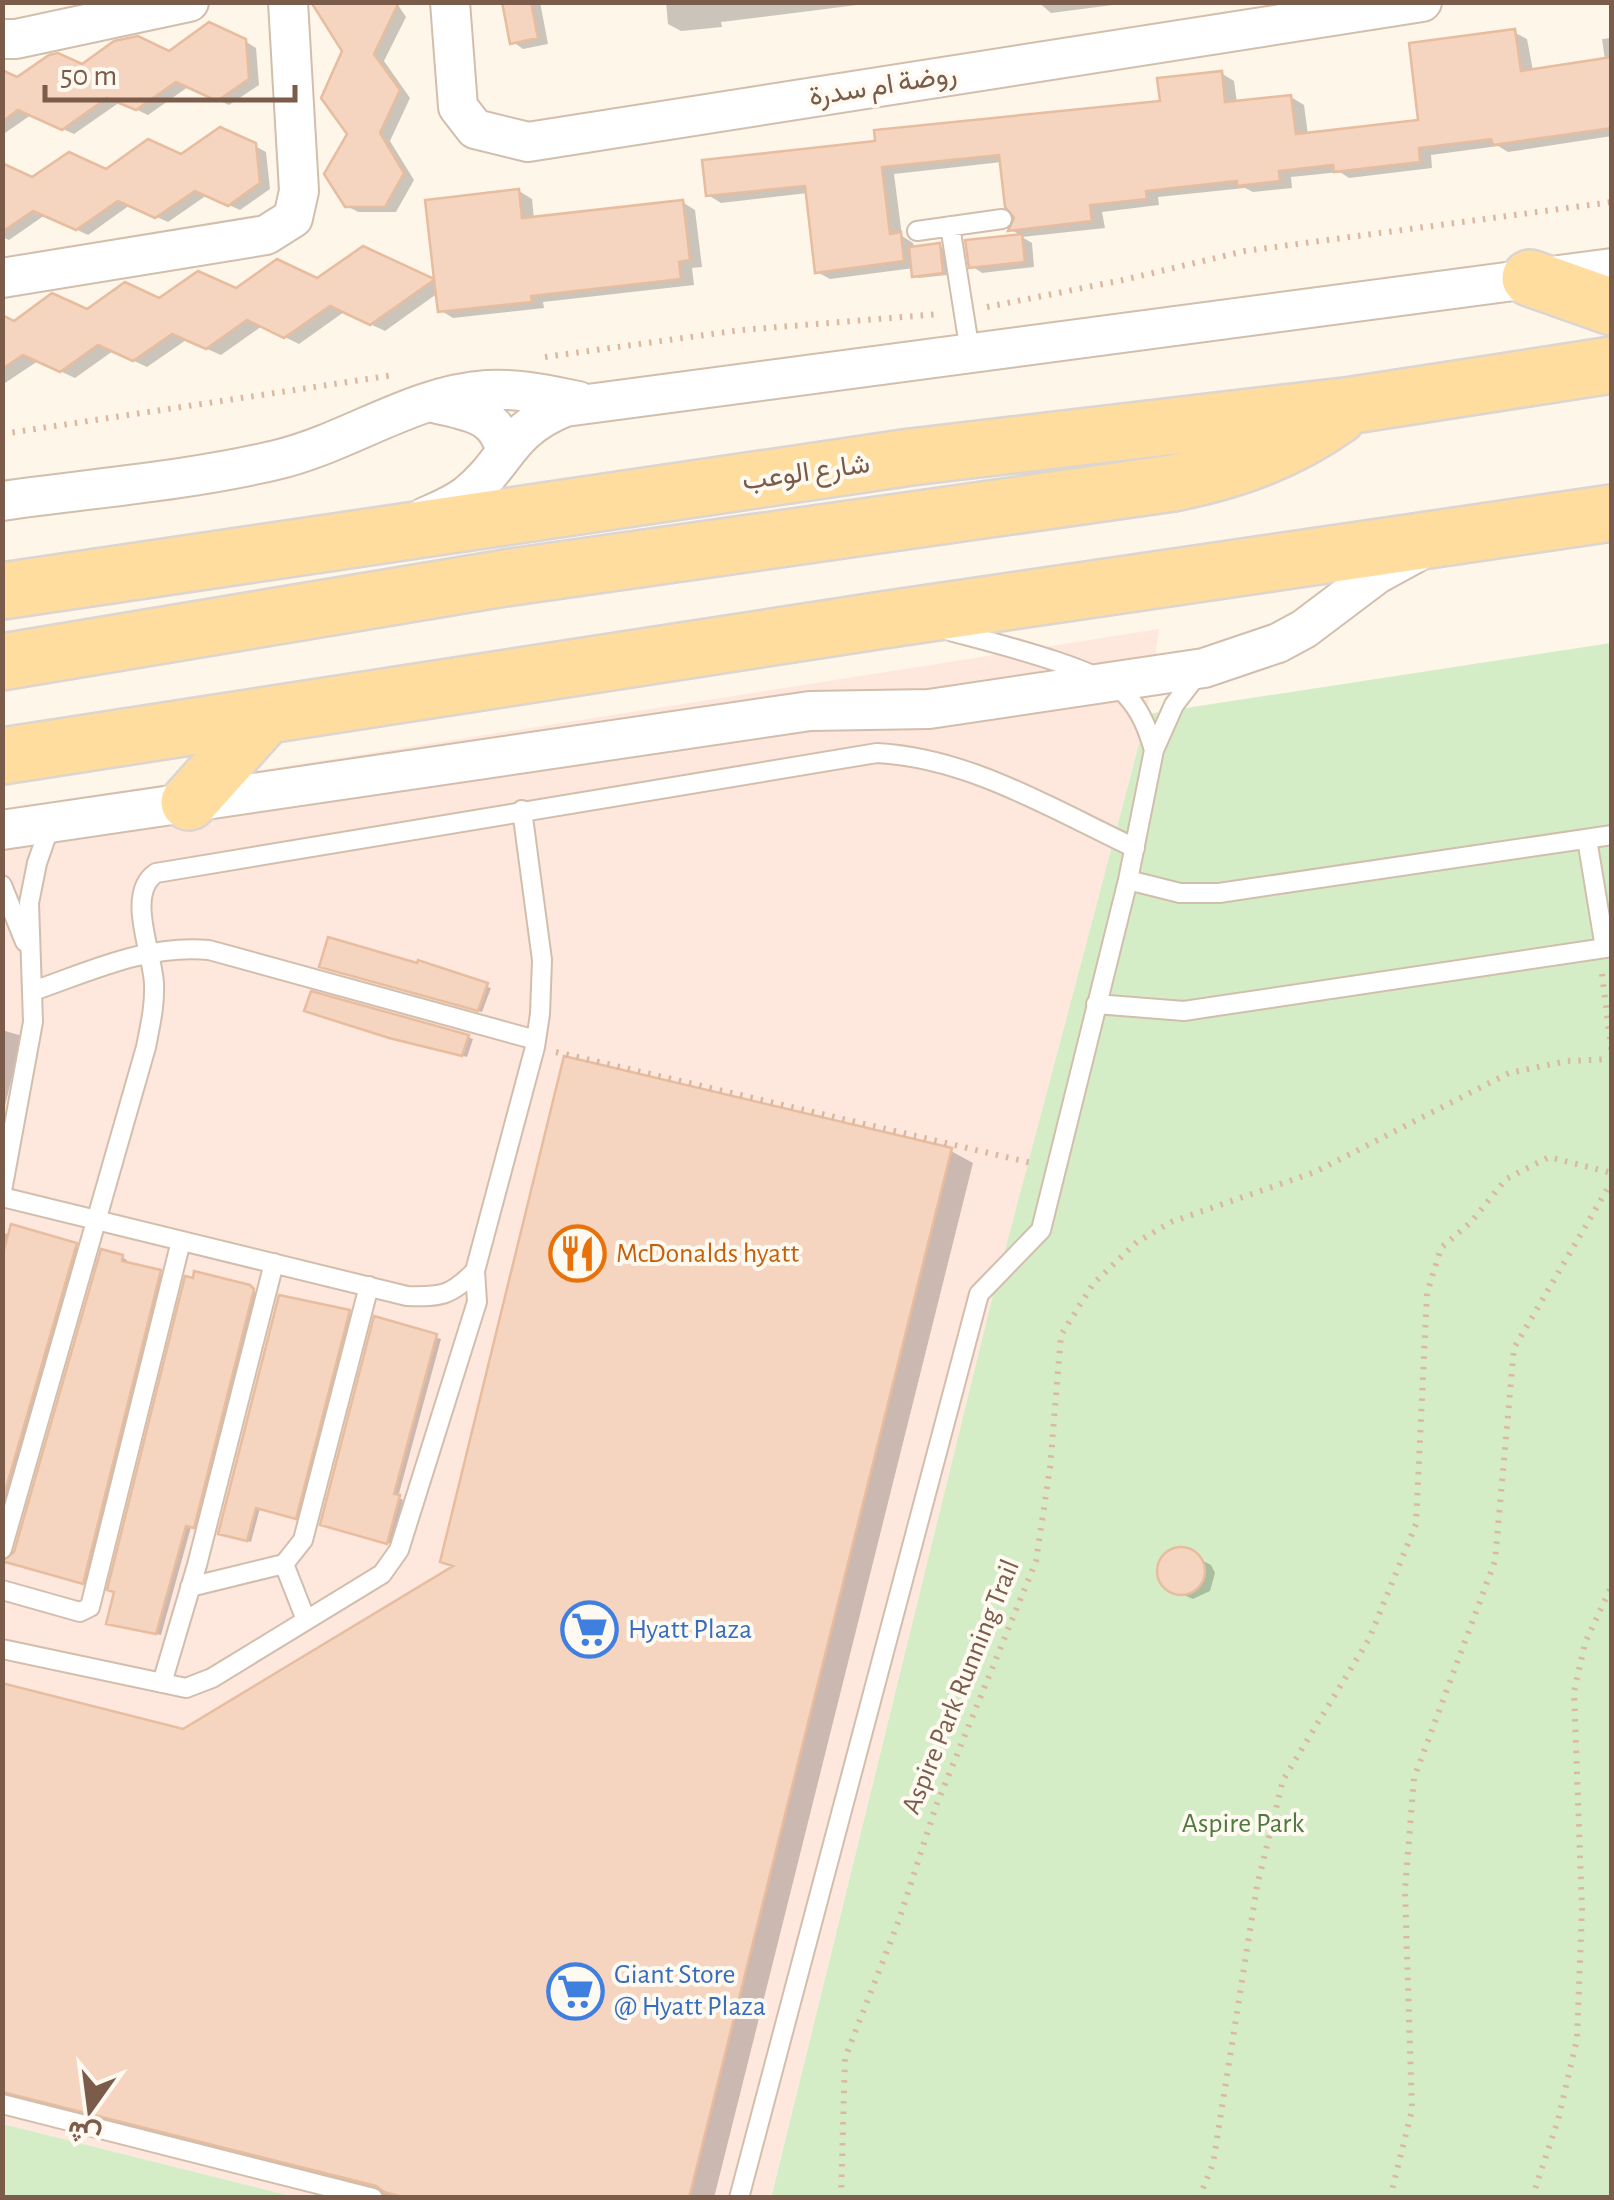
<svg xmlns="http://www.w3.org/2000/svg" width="1614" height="2200" font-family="'Alegreya Sans',Vazirmatn,sans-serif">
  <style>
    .commercial { fill: #fee7dd }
    .green { fill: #d5edc6 }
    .shadow { fill: #0003 }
    .building { fill: #f5d5bf; stroke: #e8bc9e; stroke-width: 2.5 }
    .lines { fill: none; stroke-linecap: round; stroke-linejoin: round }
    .service-casing { stroke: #d2bead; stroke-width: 22 }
    .minor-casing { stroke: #d2bead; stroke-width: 42 }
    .primary-casing { stroke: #ddd5d0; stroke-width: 60 }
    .path { stroke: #dbb9a1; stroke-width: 6; stroke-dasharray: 2.5 8; stroke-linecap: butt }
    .service { stroke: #fff; stroke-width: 18 }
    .minor { stroke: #fff; stroke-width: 38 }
    .primary { stroke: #ffdd9f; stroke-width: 55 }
    .labels { text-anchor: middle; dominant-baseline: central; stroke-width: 8; stroke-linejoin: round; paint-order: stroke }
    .street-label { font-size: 28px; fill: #7b5c4a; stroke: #fffaf1 }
    .food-label { font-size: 28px; fill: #c56008; stroke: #fffaf1; text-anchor: start }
    .shop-label { font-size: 28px; fill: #366cbe; stroke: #fffaf1; text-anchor: start }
    .park-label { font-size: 28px; fill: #4f7a3e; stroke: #fffaf1 }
  </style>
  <rect width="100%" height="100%" fill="#fef6e9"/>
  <path class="commercial" d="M1159,629L1147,714L991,1303L771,2197H295L3,2124L2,811Z"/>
  <path class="green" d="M1611,643V2197L771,2198L991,1303L1147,714Z
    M2,2124H3L295,2197H3Z"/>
  <path class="shadow" d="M396,2L406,17L384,61L410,98L390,141L414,180L396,212H358L347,206L350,134L344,51Z
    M505,2H540L548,44L523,49L513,42Z
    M666,2H873V3L721,22L722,27L681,31L668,24Z
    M1038,2H1136L1051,13Z
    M1514,32L1527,39L1533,71L1605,60L1602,39L1612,38V136L1508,152L1498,146L1431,155L1432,168L1349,178L1340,172L1291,177L1292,188L1253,192L1245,188L1158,197L1159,205L1102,212L1105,228L1022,237L1032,243L1034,267L982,273L972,266L1022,236L1011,230L1017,218L1002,162L894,174L902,236L913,243L914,249L940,246L944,249L947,275L919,278L915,275L914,268L830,279L817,272L808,193L721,203L708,195L878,143L1163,103L1221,73L1234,81L1237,103L1291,97L1304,105L1308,135L1421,122Z
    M245,41L256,48L259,85L229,105L188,87L148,115L120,102L74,134L31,115L2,135V73L18,79Z
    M255,146L266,152L270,189L240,210L207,195L168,222L130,205L88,235L45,215L9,240L2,237V166L33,180L106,172Z
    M519,191L532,199L534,219L682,202L695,210L702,267L692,268L694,285L543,302L544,308L453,318L440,310L438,293L385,331L344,312L299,344L262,326L221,355L186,340L147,367L113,351L75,378L38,361L2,385V318L14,324L317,281L363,249L437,283Z
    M418,966L491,988L482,1012L326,969Z
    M312,994L468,1037L473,1039L467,1057L312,1012Z
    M2,1030L22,1036L2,1118Z
    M951,1151L973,1163L714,2198H393L29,2103L2,2102V1686L183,1731L455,1568L442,1561Z
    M2,1233L81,1248L2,1521Z
    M122,1257L127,1260L126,1264L165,1276L88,1585L5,1563L16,1554Z
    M249,1288L258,1294L198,1529L191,1527L161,1635L113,1625Z
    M349,1312L353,1315L300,1519L260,1508L251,1542L225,1535Z
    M376,1320L441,1339L398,1497L403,1500L392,1544L327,1527Z
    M1182,1550L1211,1565L1215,1573L1210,1591L1193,1599L1172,1590L1160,1574L1165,1557Z"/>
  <path class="building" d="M311,2H399L374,54L400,90L380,133L404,173L385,207H345L324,174L347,134L321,98L342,51Z
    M502,2H531L538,38L510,44Z
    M209,22L246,39L249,79L217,101L176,82L136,110L107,98L62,130L18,110L2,122V70L17,77L49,55L58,53L82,64L114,41L138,36L169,51Z
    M1515,29L1521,71L1612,57V128L1493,145L1491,139L1419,148L1420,162L1334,172L1333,165L1279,171L1280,181L1237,186V181L1146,191L1147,199L1090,205L1092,221L1008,231L1014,218L1005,207L999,155L882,167L890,234L901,232L904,261L815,273L805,186L706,196L702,160L875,141L874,130L1160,101L1157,78L1222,71L1225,102L1291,95L1296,134L1418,120L1409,43Z
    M220,127L256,143L260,183L228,206L195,191L155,218L118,201L76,230L33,211L2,232V163L32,177L69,152L106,169L148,139L181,154Z
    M519,189L522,218L683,200L690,260L679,262L681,279L531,296L532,302L438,312L434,280L370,325L330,306L284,338L247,320L206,349L172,334L133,361L98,345L60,372L23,355L2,369V315L14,321L52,293L87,309L125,282L159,298L198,271L236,288L277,259L317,278L363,246L434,279L425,200Z
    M1022,234L1025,262L969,268L965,240Z
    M940,243L943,273L912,277L909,247Z
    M328,937L417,963L418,960L488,983L478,1011L319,967Z
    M311,991L469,1035L462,1056L389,1038L304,1011Z
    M564,1056L952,1148L689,2198H406L384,2192L376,2186L2,2092V1683L183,1729L453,1566L440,1562Z
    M11,1224L77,1243L2,1502V1257Z
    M101,1249L123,1255L122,1261L161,1270L83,1584L2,1561L14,1552Z
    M194,1271L250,1285L254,1289L194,1528L186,1526L156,1634L106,1624L114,1592L107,1590L185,1276L193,1278Z
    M279,1295L350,1310L296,1519L256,1508L247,1541L218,1534Z
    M374,1316L437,1334L394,1494L400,1495L387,1544L320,1525Z
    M1157 1571a24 24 0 1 1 48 0a24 24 0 1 1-48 0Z"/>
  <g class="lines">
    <defs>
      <path id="service" d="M950,226L970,352
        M917,231L1002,219
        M946,630C986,641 1100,668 1126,695C1141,711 1148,730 1154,750
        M1587,839L1605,948
        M1128,880L1180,893H1219L1612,835
        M2,885L25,942
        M33,991C91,971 147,944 209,950L536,1040
        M1096,1004L1184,1011L1612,947
        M2,1191L33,1022L29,903L37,863L51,823
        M2,1197L407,1296C441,1297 451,1296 475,1271
        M2,1549L146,1047C150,1026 155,1006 154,984C153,953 125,894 156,873L877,753C970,758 1052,809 1135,848
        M284,1564L306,1620
        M190,1587L284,1564L303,1540L369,1286
        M2,1590L80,1612L90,1607L181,1241
        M2,1649L186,1688L212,1678L382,1574L399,1550L477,1302L475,1271L535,1047L540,1014L542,960L522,810
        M162,1683L197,1565L274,1263
        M2,2104L373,2198
        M739,2198L979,1294L1041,1230L1128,880L1154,750L1174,705L1197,675"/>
      <path id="minor" d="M450,2L458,107L475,129L528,142L1422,2
        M2,39H16L189,2
        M2,278L266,235L293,218L299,191L288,2
        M434,403C467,411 497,413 505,450
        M2,501C93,488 187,481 276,460C348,443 412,395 487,390C518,388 548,395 578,401
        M425,517C439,511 454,505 467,495C509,461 506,431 565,407L1612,268
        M2,830L810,711L929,709L1204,668L1278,643L1304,629L1377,574L1421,550"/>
      <path id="primary" d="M1530,278L1612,307
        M2,591L911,457L1353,405L1612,365
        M2,662L505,578L1173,483C1234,471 1287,452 1338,416
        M2,756L896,618L1612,513
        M189,802L265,717"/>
    </defs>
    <use href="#service" class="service-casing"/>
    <use href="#minor" class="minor-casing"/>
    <use href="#primary" class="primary-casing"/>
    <path class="path" d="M987,307L1123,280L1245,251L1612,202
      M545,357L741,330L940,314
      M2,434L394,375
      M1602,974L1612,1055
      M556,1052L1036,1164
      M841,2198L845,2058L899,1920L936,1806L1036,1561L1050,1468L1061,1335L1093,1284L1137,1242L1171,1222L1315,1172L1509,1073L1567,1061L1612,1059
      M1199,2198L1213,2164L1257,1886L1283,1780L1369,1639L1416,1524L1427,1293L1441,1248L1471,1222L1506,1179L1549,1157L1612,1173
      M1390,2198L1412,2110L1405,1890L1414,1778L1495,1561L1514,1348L1612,1181
      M1532,2198L1558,2120L1577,2039L1582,1909L1574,1692L1585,1643L1612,1585"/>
    <use href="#service" class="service"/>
    <use href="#minor" class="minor"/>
    <use href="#primary" class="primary"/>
  </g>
  <defs>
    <symbol id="restaurant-ring" viewBox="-11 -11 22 22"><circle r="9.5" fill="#fffaf1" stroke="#e8710a" stroke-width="1.5"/><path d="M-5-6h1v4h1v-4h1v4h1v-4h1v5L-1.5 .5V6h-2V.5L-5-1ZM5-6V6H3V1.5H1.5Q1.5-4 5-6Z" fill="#e8710a"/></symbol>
    <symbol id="supermarket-ring" viewBox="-11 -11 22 22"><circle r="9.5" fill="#fffaf1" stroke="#3f7fe0" stroke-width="1.5"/><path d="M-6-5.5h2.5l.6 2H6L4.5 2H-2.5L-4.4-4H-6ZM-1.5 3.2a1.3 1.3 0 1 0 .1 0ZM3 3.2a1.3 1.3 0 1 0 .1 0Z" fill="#3f7fe0"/></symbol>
  </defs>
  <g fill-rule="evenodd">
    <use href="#restaurant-ring" x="546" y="1222" width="63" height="63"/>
    <use href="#supermarket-ring" x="558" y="1598" width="63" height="63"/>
    <use href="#supermarket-ring" x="544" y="1960" width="63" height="63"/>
  </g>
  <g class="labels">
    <g class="street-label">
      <text transform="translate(883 86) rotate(-9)">روضة ام سدرة</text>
      <text transform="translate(806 473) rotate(-8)">شارع الوعب</text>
      <text transform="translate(961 1687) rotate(-68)">Aspire Park Running Trail</text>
    </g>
    <g class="food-label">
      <text x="616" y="1254">McDonalds hyatt</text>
    </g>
    <g class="shop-label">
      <text x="628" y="1630">Hyatt Plaza</text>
      <text x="614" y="1975">Giant Store<tspan x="614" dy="32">@ Hyatt Plaza</tspan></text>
    </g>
    <g class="park-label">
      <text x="1243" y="1824">Aspire Park</text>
    </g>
  </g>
  <rect width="1614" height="2200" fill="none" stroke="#7b5c4a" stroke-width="10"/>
  <g transform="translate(90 2110) rotate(194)" stroke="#fffaf1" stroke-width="8" paint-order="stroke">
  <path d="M0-8L18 38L0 25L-18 38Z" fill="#7b5c4a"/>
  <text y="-15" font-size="28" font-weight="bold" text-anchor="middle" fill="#7b5c4a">ش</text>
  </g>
  <path d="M45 85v15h250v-15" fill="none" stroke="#7b5c4a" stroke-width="5"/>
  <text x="60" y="85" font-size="30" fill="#7b5c4a" stroke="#fffaf1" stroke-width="8" paint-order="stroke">50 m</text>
</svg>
